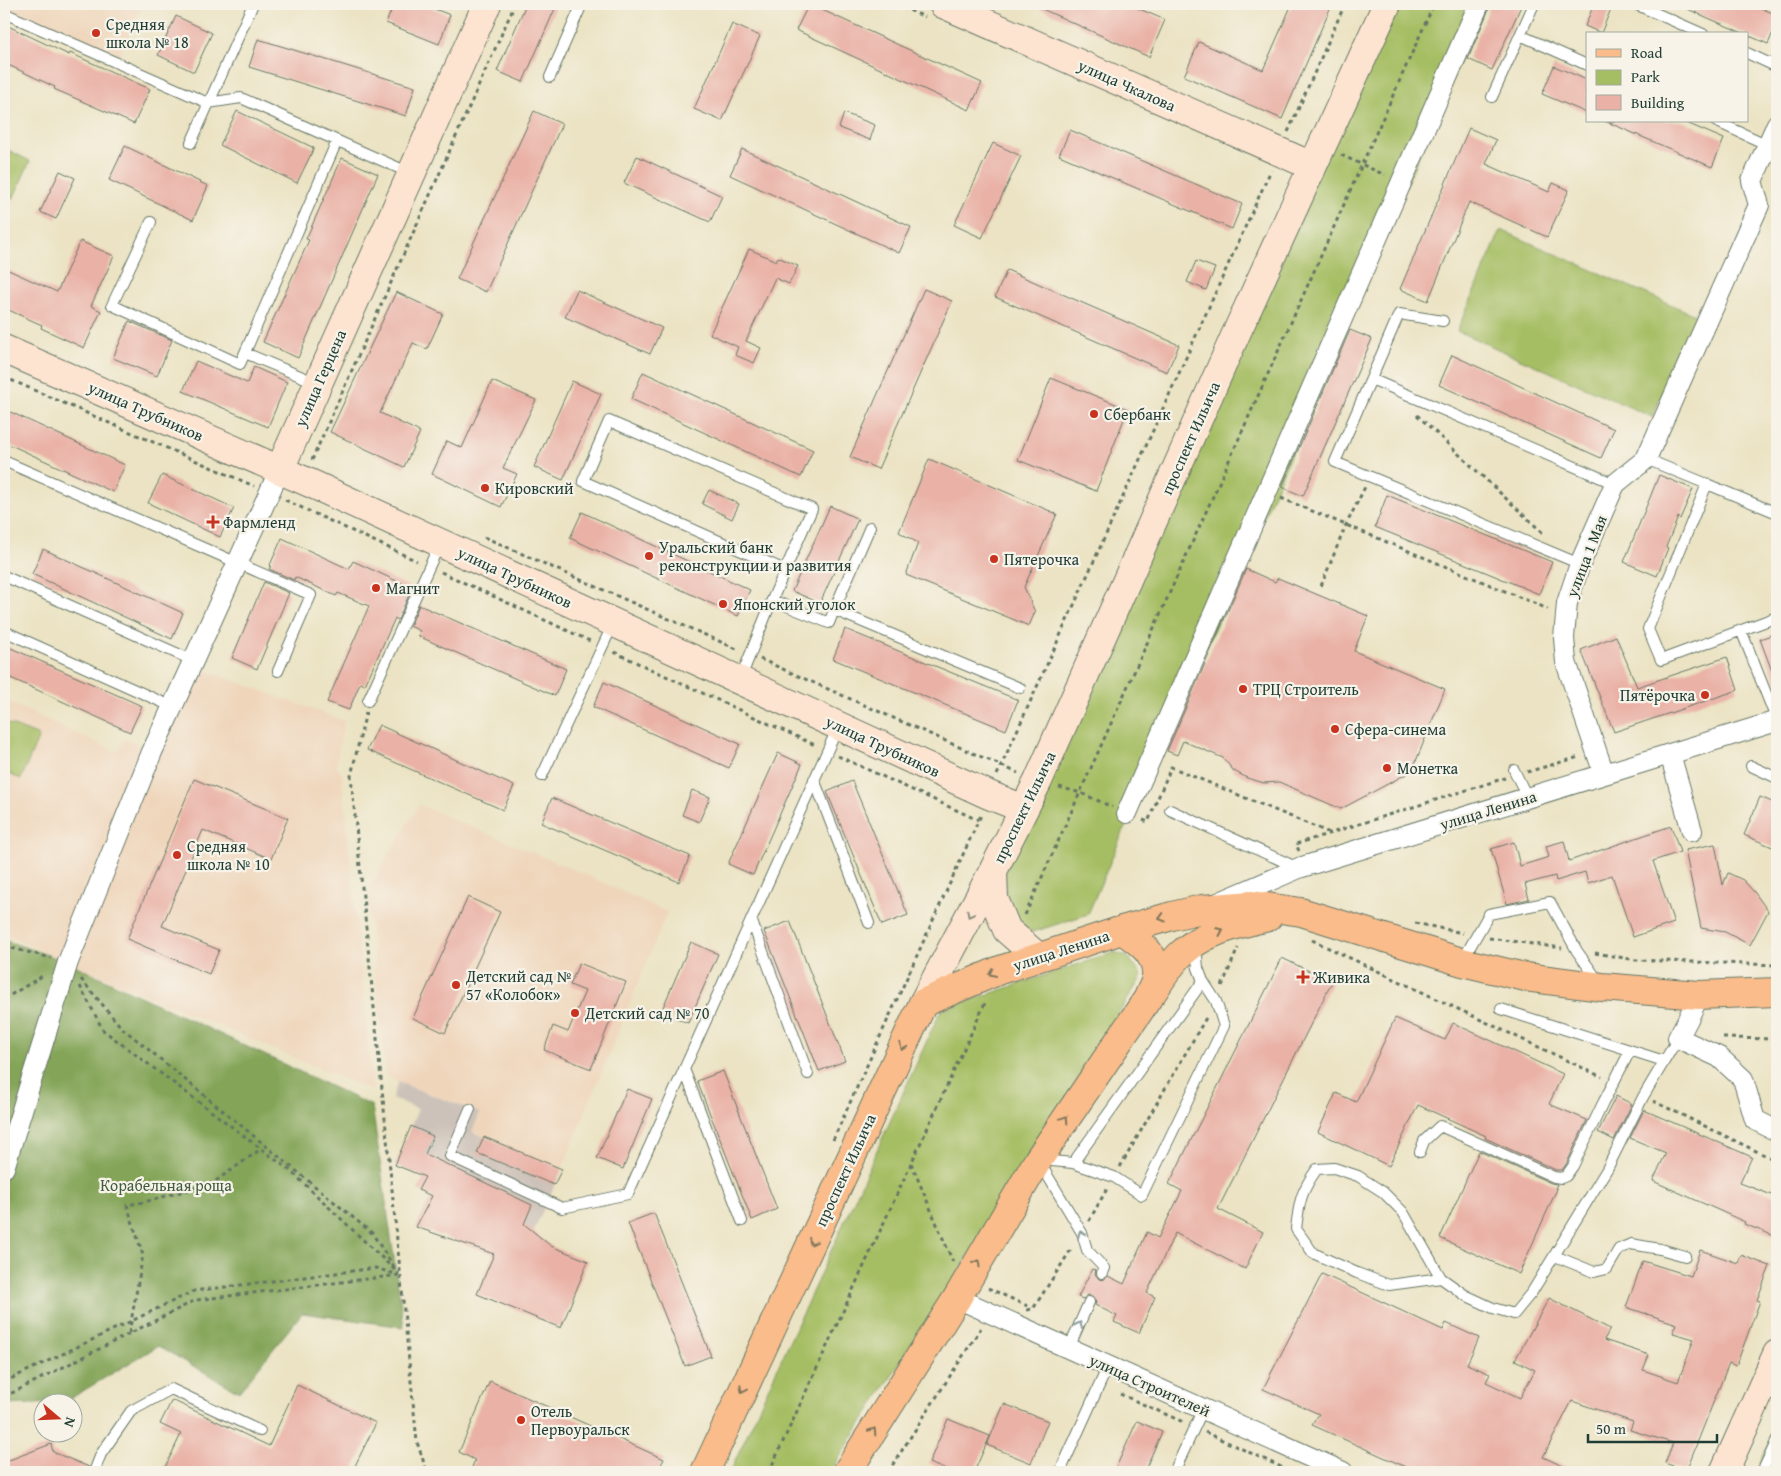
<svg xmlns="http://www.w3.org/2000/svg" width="1781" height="1476" font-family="'Gentium Book Plus',serif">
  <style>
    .built { fill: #efd6bb }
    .industrial { fill: #cdc2b9 }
    .green { fill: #a6be63; stroke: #627e4c }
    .forest { fill: #84a559; stroke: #527146 }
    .building { fill: #eab2a7 }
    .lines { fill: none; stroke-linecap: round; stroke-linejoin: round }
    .lane-casing { stroke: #676; stroke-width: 12 }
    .street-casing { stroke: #676; stroke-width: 22 }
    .secondary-casing { stroke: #676; stroke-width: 30 }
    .primary-casing { stroke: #676; stroke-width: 30 }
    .path { stroke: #676; stroke-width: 3; stroke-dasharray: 4 4; stroke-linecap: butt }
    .lane { stroke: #fff; stroke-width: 10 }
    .street { stroke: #fff; stroke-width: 20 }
    .secondary { stroke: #fde4d0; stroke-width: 28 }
    .primary { stroke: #f9bc8a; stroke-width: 28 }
    .oneway { stroke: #8e9082 }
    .oneway2 { stroke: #81765b }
    .oneway3 { stroke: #8f9e9a }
    .poi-dot { fill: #c8321e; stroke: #f7f3e8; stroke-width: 2 }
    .labels { text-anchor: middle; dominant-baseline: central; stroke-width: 4.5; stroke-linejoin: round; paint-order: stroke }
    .poi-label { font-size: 16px; fill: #1f3d34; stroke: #f7f3e8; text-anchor: start }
    .street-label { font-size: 16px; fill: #1f3d34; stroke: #f7f3e8 }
    .park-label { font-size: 16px; fill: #415d40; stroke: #f7f3e8 }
  </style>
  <rect width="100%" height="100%" fill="#f7f3e8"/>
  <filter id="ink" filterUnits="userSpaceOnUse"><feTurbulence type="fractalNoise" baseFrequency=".02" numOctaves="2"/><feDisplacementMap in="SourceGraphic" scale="10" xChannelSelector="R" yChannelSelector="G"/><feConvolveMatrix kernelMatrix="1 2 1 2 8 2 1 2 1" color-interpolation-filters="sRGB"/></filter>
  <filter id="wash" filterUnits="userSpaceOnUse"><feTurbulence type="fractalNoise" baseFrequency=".0096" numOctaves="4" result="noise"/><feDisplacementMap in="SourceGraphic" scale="20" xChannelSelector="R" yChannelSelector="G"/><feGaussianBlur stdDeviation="1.12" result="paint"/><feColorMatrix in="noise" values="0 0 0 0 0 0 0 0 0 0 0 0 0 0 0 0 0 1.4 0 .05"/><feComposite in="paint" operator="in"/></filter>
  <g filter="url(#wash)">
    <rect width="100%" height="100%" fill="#ebe3c3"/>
    <path class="built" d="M4,4H144L118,59L4,7Z
      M200,668L344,721L336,765L342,775L373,1091L4,935V700L117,752L125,739L161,755Z
      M419,805L584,874L667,912L562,1169L472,1132L480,1113L386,1077L367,892Z"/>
    <path class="industrial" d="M398,1082L480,1113L472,1132L562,1169L533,1232L523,1264L416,1227L432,1196L418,1190L424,1177L395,1165L418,1109L392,1098Z"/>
    <path class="green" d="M1393,4H1484L1242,568L1126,825L1088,914L1033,932L1013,922L1008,909L1004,874Z
      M4,148L30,161L13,199L4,194Z
      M1501,230L1697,316L1652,417L1457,331Z
      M4,722L39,736L21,779L4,772Z
      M1115,952L1128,957L1142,976L957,1274L830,1472H730L941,1010Z
      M1777,1427V1472H1756Z"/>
    <path class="forest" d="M4,940L68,962L372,1106L404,1327L302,1313L239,1392L158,1346L63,1403L4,1405Z"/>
    <g id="blocks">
      <path class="building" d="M394,4H422L450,15L439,44L386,23Z
        M526,4H557L523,82L497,71Z
        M809,4L982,83L969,110L796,30Z
        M1031,4H1128L1165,20L1149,57Z
        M1292,4H1332L1282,119L1184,76L1199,42L1263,70Z
        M1491,4H1522L1492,70L1468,59Z
        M1594,4H1613L1601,33L1585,26Z
        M1676,4H1752L1777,15V23L1768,44Z
        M176,16L212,33L194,72L158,55Z
        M4,24L69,55L70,53L150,89L134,124L54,89L55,87L4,63Z
        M732,24L760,36L722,121L694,109Z
        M258,39L415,87L406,116L249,67Z
        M1554,66L1587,80V113L1542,94Z
        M237,111L314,148L297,183L220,145Z
        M534,111L562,124L486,292L457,279Z
        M844,113L875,125L870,140L839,128Z
        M1605,121H1682L1724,139L1712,167Z
        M1469,128L1496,140L1486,164L1549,192L1553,183L1569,190L1547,237L1469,202L1428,301L1400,289Z
        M1070,130L1242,204L1232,229L1059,155Z
        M993,143L1021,156L982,238L954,225Z
        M125,146L208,186L193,220L109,180Z
        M742,149L911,227L899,253L730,175Z
        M637,156L722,196L710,222L624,183Z
        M342,158L378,174L298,358L263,342L309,240L306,239Z
        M60,171L75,178L56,219L40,212Z
        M80,241L114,256L91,306L101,311L84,348L41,328L42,325L4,308V268L57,292Z
        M749,249L776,261L778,257L798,266L789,284L775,278L746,341L761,348L754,363L735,355L738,347L710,334Z
        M1196,261L1215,268L1206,290L1187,282Z
        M1007,270L1179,345L1167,372L995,297Z
        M924,289L952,301L878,469L850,457Z
        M577,290L662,328L650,354L565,317Z
        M396,292L443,314L427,349L413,343L380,413L420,432L404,467L330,432Z
        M129,321L172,340L157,376L113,358Z
        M1350,330L1372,339L1303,496L1282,487Z
        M1452,355L1614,429L1601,458L1439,385Z
        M196,361L247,383L254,367L287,382L268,427L183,391Z
        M643,372L813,450L801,477L631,399Z
        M1051,378L1128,409L1096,491L1018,460Z
        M492,381L536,400L503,468L517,474L501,507L432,474L447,441L462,448Z
        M572,381L601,394L563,480L534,467Z
        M4,409L125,465L113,492L4,442Z
        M929,459L1057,514L1024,587L1035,612L1029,626L906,575L918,543L899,532Z
        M162,475L234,508L220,537L148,503Z
        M1659,475L1693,489L1680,519L1678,517L1666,547L1668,548L1657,576L1624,562Z
        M709,490L739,504L732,519L702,504Z
        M1387,495L1552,562L1539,594L1375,527Z
        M830,506L858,519L820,603L792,591Z
        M582,512L750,590L738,616L570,538Z
        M282,538L349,569L353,561L412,588L398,620L395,618L365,685L360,683L349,710L327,702L369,606L338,593L336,596L295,577L294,580L269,569L271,566L270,565Z
        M43,549L183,613L172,639L32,574Z
        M1246,569L1275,582L1278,578L1368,616L1354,651L1445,689L1412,771L1341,809L1279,782L1264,783L1247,778L1234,771L1223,758L1183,741L1177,755L1167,751Z
        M264,582L289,593L257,669L232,658Z
        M419,605L566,669L555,696L418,636L420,631L410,626Z
        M845,629L1018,700L1006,730L833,659Z
        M1777,633V682H1776L1760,639Z
        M1616,636L1637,687L1727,657L1738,690L1614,732L1581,650Z
        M4,645L142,706L130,732L4,675Z
        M604,682L740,744L729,768L593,707Z
        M379,725L514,786L503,810L367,750Z
        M778,753L802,764L753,875L728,864Z
        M194,779L288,818L271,859L203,830L162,926L219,950L209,974L127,939Z
        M852,781L908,915L882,925L827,792Z
        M692,790L710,797L699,822L682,815Z
        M1760,797L1777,804V849L1744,835Z
        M552,798L690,856L679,882L541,823Z
        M1671,826L1680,852L1653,861L1674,923L1633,937L1612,875L1588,883L1585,872L1556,881L1555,876L1525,884L1529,899L1507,904L1491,849L1514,842L1520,866L1549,857L1546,846L1564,841L1569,861Z
        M1715,844L1723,885L1728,873L1743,880L1755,893L1768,911L1750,945L1725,932L1701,928L1685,850Z
        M468,897L500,912L445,1033L413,1018Z
        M790,921L845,1061L819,1071L764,931Z
        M691,942L718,954L688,1023L661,1012Z
        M1282,958L1332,982L1218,1209L1263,1232L1245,1269L1175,1233L1147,1293L1155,1297L1139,1333L1114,1322L1117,1316L1095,1305L1096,1301L1092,1296L1088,1295L1083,1299L1078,1297L1092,1269L1096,1270L1095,1274L1099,1279L1103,1280L1108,1276L1124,1284L1147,1232L1158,1238L1182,1191L1169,1184Z
        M579,963L626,982L591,1069L544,1050L553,1026L568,1032L585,991L570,985Z
        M1395,1018L1445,1040L1453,1023L1563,1074L1549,1104L1587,1120L1567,1163L1562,1170H1556L1485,1138L1486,1136L1418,1105L1389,1166L1318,1132L1336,1093L1356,1102Z
        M723,1071L777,1209L752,1220L697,1081Z
        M627,1089L652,1099L623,1169L597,1158Z
        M1616,1096L1632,1104L1614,1140L1598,1132Z
        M1644,1110L1752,1157L1740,1183L1777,1197V1237L1744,1224L1745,1222L1653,1181L1666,1153L1630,1138Z
        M411,1126L433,1136L425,1154L532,1205L524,1224L551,1246L588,1261L561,1328L477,1294L494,1254L416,1227L432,1196L418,1190L425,1177L395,1165Z
        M484,1137L562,1169L554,1185L477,1153Z
        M1479,1151L1551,1183L1557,1184L1555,1189H1557L1519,1274L1440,1238Z
        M654,1213L711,1356L685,1366L628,1223Z
        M1700,1250L1738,1263L1741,1255L1770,1266L1757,1300L1760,1301L1736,1366L1729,1363L1686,1471L1665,1463L1673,1443L1630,1430L1633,1422L1572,1401L1543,1457L1576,1472H1417L1312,1425L1319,1414L1263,1389L1322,1274L1443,1330L1446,1323L1479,1338L1467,1364L1490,1374L1486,1382L1520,1398L1535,1370L1515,1360L1549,1298L1610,1329L1604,1340L1649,1355L1643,1370L1678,1382L1694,1339L1673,1333L1677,1324L1626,1307L1643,1261L1691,1276Z
        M490,1381L664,1459L657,1472H470L475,1460L459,1452Z
        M297,1385L376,1423L352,1472H163L181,1434L160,1424L172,1400L269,1446Z
        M1004,1404L1048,1421L1031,1463L987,1445Z
        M948,1419L990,1436L974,1472H952L929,1463Z
        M1137,1421L1162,1432L1144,1472H1114Z
        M51,1444L53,1452L89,1467L87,1472H4V1462Z"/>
    </g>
  </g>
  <g filter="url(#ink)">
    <use href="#blocks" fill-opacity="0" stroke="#676" stroke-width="1"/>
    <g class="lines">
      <defs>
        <path id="lane" d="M1635,4L1703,34
          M4,13L208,103L241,98L410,173
          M1520,35L1587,65
          M1747,53L1777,67
          M550,77L582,4
          M1492,97L1534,4
          M1715,121L1768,145
          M191,143L253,4
          M151,222L112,305L240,364L337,141
          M1443,321L1399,314L1335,462L1580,564
          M245,353L317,383
          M1371,379L1615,484
          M1646,459L1707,484L1648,629L1661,660L1777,617
          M4,461L311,595L278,671
          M1707,484L1777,513
          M4,576L194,661
          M772,600L812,509L609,421L583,481L785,570
          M834,610L870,527
          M1741,630L1777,721
          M4,631L173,707
          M740,680L772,600L829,623L834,610L1020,688
          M368,701L440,543
          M1751,766L1777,778
          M1514,770L1527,797
          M542,776L613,624
          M814,779L869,923
          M1170,810L1298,868
          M751,919L808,1074
          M1462,961L1489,914L1550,902L1577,951L1599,982
          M1501,1009L1664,1061
          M684,1069L742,1221
          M470,1109L450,1156L562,1208L628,1194L838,727
          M1420,1152L1424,1141L1440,1126L1554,1177L1561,1178L1566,1176L1573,1166L1603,1103L1630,1051
          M1041,1160L1073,1163L1114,1177L1142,1195L1224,1026L1216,1001L1203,981L1198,968L1196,945
          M1040,1163L1082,1233L1087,1250L1104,1268L1102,1273
          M1073,1163L1203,981
          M1555,1256L1594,1272L1607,1269L1619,1249L1631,1244L1660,1249L1685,1256
          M1441,1278L1389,1285L1357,1273L1313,1253L1296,1229C1299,1202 1301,1191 1317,1169L1334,1168L1358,1176L1383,1192L1403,1212L1441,1278L1465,1295L1493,1308L1514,1314L1532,1292L1607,1169L1643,1097L1678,1038
          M1069,1348L1089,1302
          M94,1472L101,1454L131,1411L171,1389L260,1431
          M1060,1472L1108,1366
          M1174,1472L1203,1409
          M1762,1472L1777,1440"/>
        <path id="street" d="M1670,754L1692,831
          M1604,774L1566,662L1564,638L1567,603L1580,564L1615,484L1646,459L1750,225L1759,205L1752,181L1777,124
          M1127,813L1479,4
          M1218,903L1299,868L1777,721
          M1699,995L1688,1019L1678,1038L1719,1057L1743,1079L1755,1120L1777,1131
          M4,1168L68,962L152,752L280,469
          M957,1298L1343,1472"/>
        <path id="secondary" d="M943,4L1312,166
          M4,349L312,484L989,795L1024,809
          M280,469L487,4
          M993,871L994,899L1007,930L1038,957
          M923,1003L993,871L1038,781L1235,336L1387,4
          M1724,1472L1777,1354"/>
        <path id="primary" d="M1152,993C1160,981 1169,966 1180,955C1203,932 1237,924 1268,917
          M705,1472L923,1003L1000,970L1122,930L1172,916L1202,909L1252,905L1301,912L1462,962L1525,977L1602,987L1699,995L1777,992
          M847,1472L957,1298L1038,1160L1148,998C1150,991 1156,983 1156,976C1158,954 1138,941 1122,930"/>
      </defs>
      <use href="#lane" class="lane-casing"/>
      <use href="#street" class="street-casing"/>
      <use href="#secondary" class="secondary-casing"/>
      <use href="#primary" class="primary-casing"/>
      <path class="path" d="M895,4L925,17
        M1288,132L1345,4
        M1341,155L1385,175
        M4,377L254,486
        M1417,415L1544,534
        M312,460L515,4
        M1281,498L1548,609
        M285,500L417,561
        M484,537L739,650
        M441,572L592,642
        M1321,586L1346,525L1365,487
        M614,652L817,746
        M760,659L1018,773
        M366,712L351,776L417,1442L427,1472
        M838,756L978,820
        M1527,772L1579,757
        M997,775L1271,170
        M1059,787L1081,793L1112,807
        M1143,820L1148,822L1171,767L1330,833
        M1299,851L1296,844L1505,778
        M1025,915L1434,4
        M1415,923L1463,933
        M1489,938L1562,948
        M1312,940L1602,1077
        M4,946L51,958
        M1595,953L1636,960L1777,965
        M81,979L121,1027L372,1233L396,1270
        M80,986L103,1030L292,1172L399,1274
        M1222,986L1238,948
        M4,999L44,975
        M1723,1038L1777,1039
        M1653,1101L1777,1161
        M833,1140L981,815
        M911,1163L953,1262
        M1120,1167L1207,1016
        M1089,1221L1108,1187
        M988,1288L1032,1308
        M1027,1310L1033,1309L1072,1248
        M129,1333L143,1255L127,1205L144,1202L213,1183L261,1149
        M4,1382L194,1291L375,1268L396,1274
        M1120,1394L1183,1422
        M4,1397L196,1300L399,1275
        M1205,1432L1292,1472
        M769,1472L986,1001
        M888,1472L981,1328"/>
      <use href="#lane" class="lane"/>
      <use href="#street" class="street"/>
      <use href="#secondary" class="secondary"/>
      <use href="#primary" class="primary"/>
    </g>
    <defs><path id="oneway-chevron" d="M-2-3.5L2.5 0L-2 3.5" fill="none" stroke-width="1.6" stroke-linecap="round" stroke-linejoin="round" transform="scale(1.25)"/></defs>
    <use class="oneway" href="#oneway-chevron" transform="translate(970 914) rotate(118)"/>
    <g class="oneway2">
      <use href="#oneway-chevron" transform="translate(1162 918) rotate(164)"/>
      <use href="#oneway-chevron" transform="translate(1220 931) rotate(-24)"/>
      <use href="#oneway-chevron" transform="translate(992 973) rotate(157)"/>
      <use href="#oneway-chevron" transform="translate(903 1047) rotate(115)"/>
      <use href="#oneway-chevron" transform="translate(1065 1119) rotate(-56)"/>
      <use href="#oneway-chevron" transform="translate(812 1242) rotate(115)"/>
      <use href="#oneway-chevron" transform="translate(977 1263) rotate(-60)"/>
      <use href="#oneway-chevron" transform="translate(743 1389) rotate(115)"/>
      <use href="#oneway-chevron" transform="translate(873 1431) rotate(-58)"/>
    </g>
    <g class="oneway3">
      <use href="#oneway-chevron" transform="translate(1081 1234) rotate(-113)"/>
      <use href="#oneway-chevron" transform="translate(1079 1325) rotate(-66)"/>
    </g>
  </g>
  <g class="poi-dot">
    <circle cx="96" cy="33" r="5"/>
    <circle cx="1094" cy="414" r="5"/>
    <circle cx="485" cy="488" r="5"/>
    <path d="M210.5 514.5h5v5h5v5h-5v5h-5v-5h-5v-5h5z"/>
    <circle cx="649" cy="556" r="5"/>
    <circle cx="994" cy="559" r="5"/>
    <circle cx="376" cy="588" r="5"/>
    <circle cx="723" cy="604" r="5"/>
    <circle cx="1243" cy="689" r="5"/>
    <circle cx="1705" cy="695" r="5"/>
    <circle cx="1335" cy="729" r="5"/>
    <circle cx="1387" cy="768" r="5"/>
    <circle cx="177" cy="855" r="5"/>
    <path d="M1300.5 969.5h5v5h5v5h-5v5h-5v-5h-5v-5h5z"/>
    <circle cx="456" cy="985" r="5"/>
    <circle cx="575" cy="1013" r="5"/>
    <circle cx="521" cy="1420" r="5"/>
  </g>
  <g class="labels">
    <g class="poi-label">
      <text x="106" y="24">Средняя<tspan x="106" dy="18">школа № 18</tspan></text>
      <text x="1104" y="414">Сбербанк</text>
      <text x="495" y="488">Кировский</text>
      <text x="223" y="522">Фармленд</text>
      <text x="659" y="547">Уральский банк<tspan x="659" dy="18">реконструкции и развития</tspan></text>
      <text x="1004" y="559">Пятерочка</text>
      <text x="386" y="588">Магнит</text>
      <text x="733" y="604">Японский уголок</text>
      <text x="1253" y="689">ТРЦ Строитель</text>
      <text x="1695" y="695" text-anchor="end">Пятёрочка</text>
      <text x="1345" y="729">Сфера-синема</text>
      <text x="1397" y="768">Монетка</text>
      <text x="187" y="846">Средняя<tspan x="187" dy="18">школа № 10</tspan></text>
      <text x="466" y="976">Детский сад №<tspan x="466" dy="18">57 «Колобок»</tspan></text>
      <text x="1313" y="977">Живика</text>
      <text x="585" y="1013">Детский сад № 70</text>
      <text x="531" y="1411">Отель<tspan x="531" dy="18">Первоуральск</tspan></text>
    </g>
    <g class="street-label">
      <text transform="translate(1127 85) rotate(24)">улица Чкалова</text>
      <text transform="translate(320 378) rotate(-66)">улица Герцена</text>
      <text transform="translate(146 411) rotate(24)">улица Трубников</text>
      <text transform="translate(1190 438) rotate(-66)">проспект Ильича</text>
      <text transform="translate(1586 556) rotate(-69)">улица 1 Мая</text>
      <text transform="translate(515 577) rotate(25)">улица Трубников</text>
      <text transform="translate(883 746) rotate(25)">улица Трубников</text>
      <text transform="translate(1024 807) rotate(-64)">проспект Ильича</text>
      <text transform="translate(1488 810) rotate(-17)">улица Ленина</text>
      <text transform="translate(1061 950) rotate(-18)">улица Ленина</text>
      <text transform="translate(845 1170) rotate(-65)">проспект Ильича</text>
      <text transform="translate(1150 1385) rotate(24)">улица Строителей</text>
    </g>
    <g class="park-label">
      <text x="166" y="1185">Корабельная роща</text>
    </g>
  </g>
  <rect width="1781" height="1476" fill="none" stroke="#f7f3e8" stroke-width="20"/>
  <rect x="1586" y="32" width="162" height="90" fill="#f7f3e8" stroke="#a1aaa0"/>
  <rect x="1596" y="49" width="25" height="8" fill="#f9bc8a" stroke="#a1aaa0"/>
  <text x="1631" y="58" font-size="15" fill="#1f3d34">Road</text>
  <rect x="1596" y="70" width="25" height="15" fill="#a6be63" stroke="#a1aaa0"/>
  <text x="1631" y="82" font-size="15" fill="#1f3d34">Park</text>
  <rect x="1596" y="95" width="25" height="15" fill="#eab2a7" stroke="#a1aaa0"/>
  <text x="1631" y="108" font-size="15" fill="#1f3d34">Building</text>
  <g transform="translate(58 1418) rotate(109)"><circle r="24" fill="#f7f3e8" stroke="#a1aaa0"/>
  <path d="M0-4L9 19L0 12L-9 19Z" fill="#c8321e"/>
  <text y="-8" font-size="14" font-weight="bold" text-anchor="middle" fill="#1f3d34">N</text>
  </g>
  <path d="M1588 1434v8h129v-8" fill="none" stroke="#1f3d34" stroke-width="2.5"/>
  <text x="1596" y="1434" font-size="15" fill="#1f3d34" stroke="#f7f3e8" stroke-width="4" paint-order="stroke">50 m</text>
</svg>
